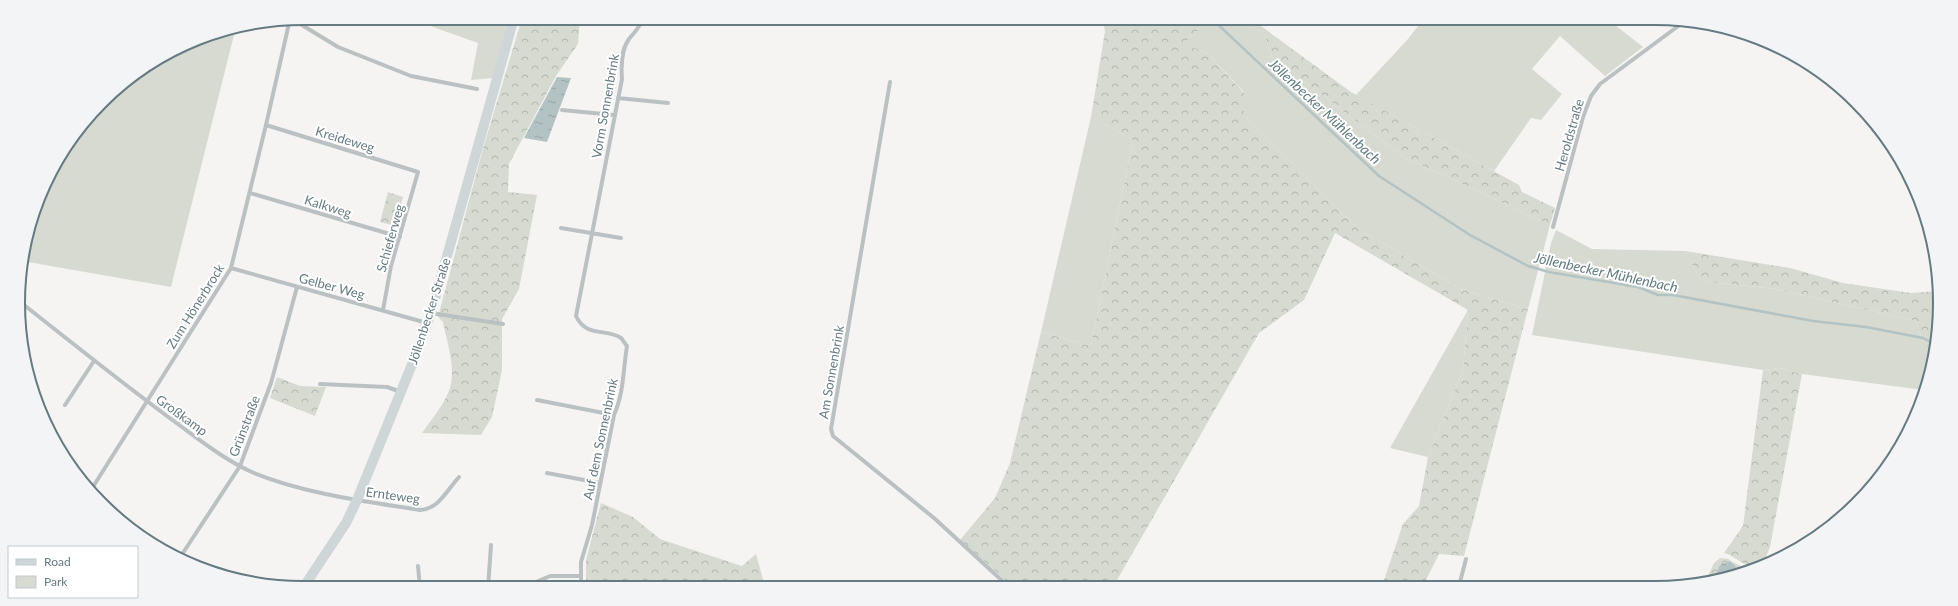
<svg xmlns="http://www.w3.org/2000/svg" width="1958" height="606" font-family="Lato,sans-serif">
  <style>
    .green { fill: #d6dad1 }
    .forest { fill: url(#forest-crowns) }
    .water { fill: url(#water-ripples) }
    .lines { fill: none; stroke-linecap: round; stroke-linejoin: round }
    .stream { stroke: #b3c3c4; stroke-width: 2.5 }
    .minor { stroke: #bbc1c3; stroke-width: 4 }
    .secondary { stroke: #cfd6d7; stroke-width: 10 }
    .labels { text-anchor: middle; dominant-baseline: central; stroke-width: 4; stroke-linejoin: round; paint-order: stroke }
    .street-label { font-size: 13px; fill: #657a81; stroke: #fff }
    .water-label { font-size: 14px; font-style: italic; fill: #617b7e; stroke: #fff }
    .rim { fill: none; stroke: #657a81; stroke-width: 2 }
  </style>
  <defs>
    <pattern id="forest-crowns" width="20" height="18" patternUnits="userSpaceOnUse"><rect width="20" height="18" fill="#d6dad1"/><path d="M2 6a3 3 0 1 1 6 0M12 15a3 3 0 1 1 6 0" fill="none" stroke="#b1b6af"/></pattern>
    <pattern id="water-ripples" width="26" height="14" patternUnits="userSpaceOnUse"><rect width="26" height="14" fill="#b3c3c4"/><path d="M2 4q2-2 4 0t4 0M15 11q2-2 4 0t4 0" fill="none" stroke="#95a3a5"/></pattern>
  </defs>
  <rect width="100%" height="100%" fill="#f5f4f2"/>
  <path class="green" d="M408,18H509L493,78L471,80L478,43Z
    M1424,18H1606L1643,47L1605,76L1560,36L1532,69L1562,94L1541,120L1531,118L1494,171L1356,95L1408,39Z
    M1235,20L1264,33L1272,57L1402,156L1550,225L1528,309L1460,289L1357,228L1244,115V92L1208,54L1183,43L1204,25Z
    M236,27L171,287L22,261L47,177L77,129L115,89L194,40Z
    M1091,117L1133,140L1091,346L1041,332Z
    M1556,230L1592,249L1685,251L1701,281L1776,289L1916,321L1922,340L1935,355L1923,390L1802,374L1779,368L1763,370L1532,335L1551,243Z
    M1468,310L1463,370L1428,457L1390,448Z"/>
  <path class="forest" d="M522,18H580L578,44L556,76L509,164L508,192L537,195L519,289L502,319V370L492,417L481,435L422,433C431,420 443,406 449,391C457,370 447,343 443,322L438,317L482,152Z
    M1094,18H1250L1351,92L1519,185L1522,192L1555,208L1550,225L1402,156L1272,57L1264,33L1235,20L1204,25L1184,43L1208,54L1244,93V115L1357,228L1460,289L1528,309L1464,556L1439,554L1423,586H1382L1403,524L1419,506L1428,457L1463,370L1468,310L1335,233L1304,300L1259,333L1113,587H1013L960,540L995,498L1010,463L1041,332L1091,346L1133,140L1091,117L1105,31L1103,22Z
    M388,192L403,197L395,226L380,222Z
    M1685,251L1790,268L1843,283L1911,293L1939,291L1940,303L1935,355L1922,340L1916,321L1776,289L1701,281Z
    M1779,368L1802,374L1770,547L1763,564L1751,568L1728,554L1724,553L1743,526L1763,370Z
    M277,377L300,386L326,387L315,416L270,398Z
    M601,503L633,517L660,539L742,566L756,554L765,587H586V560Z
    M1720,558L1728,559L1746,569L1738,572L1735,565L1731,561C1720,563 1717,570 1713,579L1705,582L1714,563Z"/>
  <path class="water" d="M557,77L571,78L547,142L524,138Z
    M1730,561L1735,565L1738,572L1713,579L1720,565Z"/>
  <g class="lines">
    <path class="stream" d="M1211,18L1379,176L1470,235L1528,266L1549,272L1638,287L1658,295H1673L1813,321L1866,327L1923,338L1936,345"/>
    <path class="minor" d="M292,19L338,47L411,76L477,89
      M890,82L831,429L833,436L934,518L1009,587
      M618,98L668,103
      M562,110L614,115
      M266,125L418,172L391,266L383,310
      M250,193L400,237
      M1553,227L1583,117L1591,96L1600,84L1685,21
      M561,228L621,238
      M231,268L427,323
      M19,301C71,342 122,383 175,422C200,440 226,461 254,473C306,494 364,501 420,510C439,509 447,490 459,477
      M431,313L503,324
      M320,384L387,387L401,392
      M537,400L614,415
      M65,405L94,361
      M547,473L600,483
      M91,490L231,268L266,125L290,19
      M179,559L240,466L271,383L297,287
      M418,566L420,588
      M1459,586L1466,559
      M488,588L491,545
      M522,588L550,576H581
      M581,588V562L592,525L614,415C624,393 623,370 627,346C625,344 623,340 621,338C607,328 586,338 576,316L622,79C621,65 621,50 629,39C635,31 640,28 643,18"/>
    <path class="secondary" d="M303,588L346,523L357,500L415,357L431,313L514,18"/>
  </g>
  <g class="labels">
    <g class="street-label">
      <text transform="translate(605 106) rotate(-80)">Vorm Sonnenbrink</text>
      <text transform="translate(1569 135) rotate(-74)">Heroldstraße</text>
      <text transform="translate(345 139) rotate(17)">Kreideweg</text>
      <text transform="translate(328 206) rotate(17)">Kalkweg</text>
      <text transform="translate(390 238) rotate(-74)">Schieferweg</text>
      <text transform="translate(332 286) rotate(15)">Gelber Weg</text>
      <text transform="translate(195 306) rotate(-58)">Zum Hönerbrock</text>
      <text transform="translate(429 311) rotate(-72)">Jöllenbecker Straße</text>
      <text transform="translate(831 372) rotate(-80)">Am Sonnenbrink</text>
      <text transform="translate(182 415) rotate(36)">Großkamp</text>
      <text transform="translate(244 426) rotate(-69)">Grünstraße</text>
      <text transform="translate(600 439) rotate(-78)">Auf dem Sonnenbrink</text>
      <text transform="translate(393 495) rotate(8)">Ernteweg</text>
    </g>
    <g class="water-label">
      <text transform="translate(1325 111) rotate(43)">Jöllenbecker Mühlenbach</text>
      <text transform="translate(1606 272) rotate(12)">Jöllenbecker Mühlenbach</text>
    </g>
  </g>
  <path d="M0 0H1958V606H0ZM303 25H1655A278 278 0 0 1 1933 303V303A278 278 0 0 1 1655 581H303A278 278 0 0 1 25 303V303A278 278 0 0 1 303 25Z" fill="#f3f4f5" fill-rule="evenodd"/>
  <path class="rim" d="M303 25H1655A278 278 0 0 1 1933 303V303A278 278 0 0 1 1655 581H303A278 278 0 0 1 25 303V303A278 278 0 0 1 303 25Z"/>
  <rect x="8" y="546" width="130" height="52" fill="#ffffff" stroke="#c1cacd"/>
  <rect x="16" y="559" width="20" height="6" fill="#cfd6d7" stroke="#c1cacd"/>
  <text x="44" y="566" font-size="12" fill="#657a81">Road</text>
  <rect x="16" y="576" width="20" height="12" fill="#d6dad1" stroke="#c1cacd"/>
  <text x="44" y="586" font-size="12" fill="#657a81">Park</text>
</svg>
